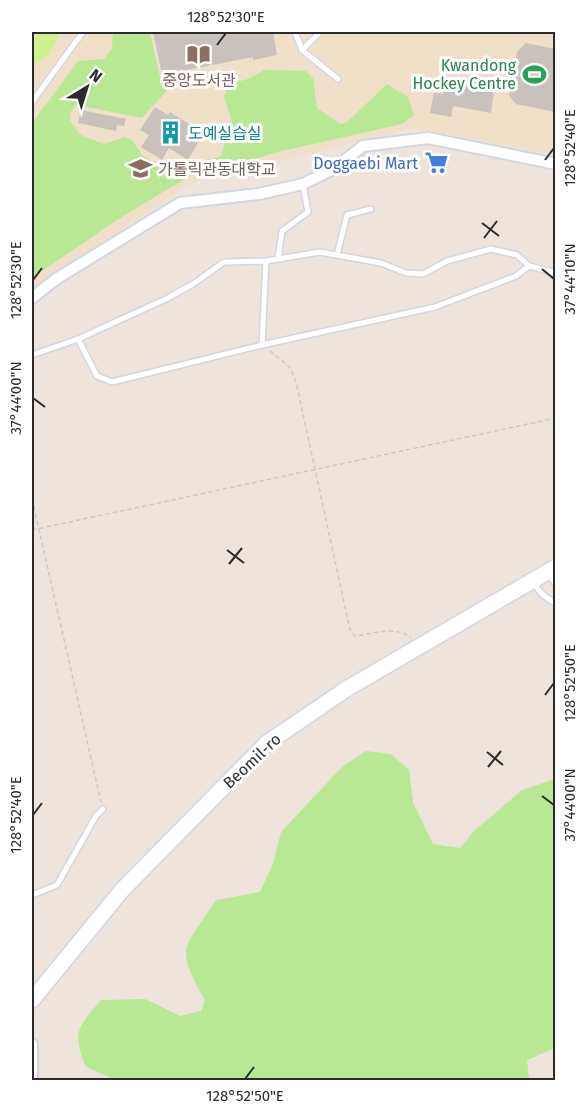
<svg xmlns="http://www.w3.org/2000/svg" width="587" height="1112" font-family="'Fira Sans','Noto Sans KR',sans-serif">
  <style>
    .education { fill: #f0e0ca }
    .green { fill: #b9e894 }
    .pitch { fill: #d1f08f }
    .building { fill: #c9c1bb }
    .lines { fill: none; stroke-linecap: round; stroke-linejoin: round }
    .lane-casing { stroke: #d1d6e4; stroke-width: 8 }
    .street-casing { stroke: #d1d6e4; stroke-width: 14 }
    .secondary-casing { stroke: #d1d6e4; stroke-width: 18 }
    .path { stroke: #c8c8c8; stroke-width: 1.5; stroke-dasharray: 4.5 3; stroke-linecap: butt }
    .lane { stroke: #fff; stroke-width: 5 }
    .street { stroke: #fff; stroke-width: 10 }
    .secondary { stroke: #fff; stroke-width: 15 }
    .ticks { fill: none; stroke: #2b2b2b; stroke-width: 2 }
    .labels { text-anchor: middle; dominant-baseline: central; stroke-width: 6; stroke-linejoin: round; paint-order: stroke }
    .leisure-label { font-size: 16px; fill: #27864d; stroke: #fff; text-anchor: end }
    .education-label { font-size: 16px; fill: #785e54; stroke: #fff }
    .culture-label { font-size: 16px; fill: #0d838f; stroke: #fff; text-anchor: start }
    .shop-label { font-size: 16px; fill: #366cbe; stroke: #fff; text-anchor: end }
    .street-label { font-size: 16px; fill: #2b2b2b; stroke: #fff }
    .neatline { fill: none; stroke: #2b2b2b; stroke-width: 2 }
    .ticks-label { font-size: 15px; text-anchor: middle; fill: #2b2b2b }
  </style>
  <rect width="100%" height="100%" fill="#eee4db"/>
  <path class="education" d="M32,32H555V154L412,128L188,185L32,289Z"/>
  <path class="green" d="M113,32H150L161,81L170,84C163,98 152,106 142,118L77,105L71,111L70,121L81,135L104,144L125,137L132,140L142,155L161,168L177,160L188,165L221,156L232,121L224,97L228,84L248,79L264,70L306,71L313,78L317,108L340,124L347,122L387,84L408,97L414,115L402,124L278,152L188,177L117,220L32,278V123L78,61L104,59L112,49Z
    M366,751L391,754L409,770L413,802L433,844L460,848L475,830L522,790L555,779V1048L527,1060L529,1080H116L86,1067C72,1032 77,1028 101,1000L145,999L180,1016L201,1011L205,1000C173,945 185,949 216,900L260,892L273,864L281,832L342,767Z"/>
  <path class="pitch" d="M32,32H61L49,55L32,66Z"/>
  <path class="building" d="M153,32H273L277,55L253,60V57L162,75Z
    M526,43L555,49V112L516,104L509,96L517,52Z
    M447,77L495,85L491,113L453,106L451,117L430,113L434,93L443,94Z
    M155,107L168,115L170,112L192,126L190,129L202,136L188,160L169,148L162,160L141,147L149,135L140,130Z
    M81,110L126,119L124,126L117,125L116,131L78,123Z"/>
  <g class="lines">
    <defs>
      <path id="lane" d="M295,32L302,50L320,32
        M302,50L338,79
        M32,102L83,32
        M337,255L347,215L371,209
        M278,259L282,231L308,212L303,184
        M78,339L166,299L193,284L224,262L266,261L320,252L381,263L406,273L423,274L447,261L491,249L517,255L529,266
        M262,345L266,261
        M32,355L78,339L97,376L112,382L262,345L435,307L516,276L529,266L556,273
        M549,574L556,585
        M533,583L543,595L556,604
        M32,895L57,885L96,816L103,809"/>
      <path id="street" d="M32,298L56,279L180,203L259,194L303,184L335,168L363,146L428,138L556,164
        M32,1044V1080"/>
      <path id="secondary" d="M32,1000L123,889L267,743L348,688L556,567"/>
    </defs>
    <use href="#lane" class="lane-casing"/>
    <use href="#street" class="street-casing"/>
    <use href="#secondary" class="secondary-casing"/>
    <path class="path" d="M270,351L290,367L296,382L350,630L355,636C373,634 397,625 411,638
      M32,499L101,802
      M32,530L556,418"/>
    <use href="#lane" class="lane"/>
    <use href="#street" class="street"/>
    <use href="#secondary" class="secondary"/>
  </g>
  <path class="ticks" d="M217,45L226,33M545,160L554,148M482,223L499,236M484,238L497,221M542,269L554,279M33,280L42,268M33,398L45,407M227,550L244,563M229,564L242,548M545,695L554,683M487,752L503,765M488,767L501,751M542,796L554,805M33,815L42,803M245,1079L254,1067"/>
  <defs>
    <symbol id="library-bare" viewBox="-9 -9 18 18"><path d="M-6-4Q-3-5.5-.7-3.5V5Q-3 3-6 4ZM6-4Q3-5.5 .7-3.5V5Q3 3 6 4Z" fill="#8d6e63" stroke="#fff" stroke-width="2.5" paint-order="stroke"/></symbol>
    <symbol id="stadium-bare" viewBox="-9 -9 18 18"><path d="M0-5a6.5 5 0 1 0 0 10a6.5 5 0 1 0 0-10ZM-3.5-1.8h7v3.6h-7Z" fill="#2e9e5b" stroke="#fff" stroke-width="2.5" paint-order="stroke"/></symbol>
    <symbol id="building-bare" viewBox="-9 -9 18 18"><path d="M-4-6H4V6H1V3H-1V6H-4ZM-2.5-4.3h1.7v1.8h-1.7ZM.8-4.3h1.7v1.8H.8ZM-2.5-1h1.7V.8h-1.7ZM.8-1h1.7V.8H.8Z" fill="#0f9aa8" stroke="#fff" stroke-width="2.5" paint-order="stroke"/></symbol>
    <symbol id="supermarket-bare" viewBox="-9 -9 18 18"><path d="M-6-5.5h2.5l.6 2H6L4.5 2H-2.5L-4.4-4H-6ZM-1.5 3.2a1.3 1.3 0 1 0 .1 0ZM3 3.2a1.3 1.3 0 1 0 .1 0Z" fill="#3f7fe0" stroke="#fff" stroke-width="2.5" paint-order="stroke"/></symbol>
    <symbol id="university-bare" viewBox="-9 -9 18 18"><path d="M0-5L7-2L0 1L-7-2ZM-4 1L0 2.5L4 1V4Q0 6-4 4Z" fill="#8d6e63" stroke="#fff" stroke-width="2.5" paint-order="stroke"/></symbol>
  </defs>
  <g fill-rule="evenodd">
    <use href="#library-bare" x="182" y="38" width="33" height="33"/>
    <use href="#stadium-bare" x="518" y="58" width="33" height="33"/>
    <use href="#building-bare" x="154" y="116" width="33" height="33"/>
    <use href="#supermarket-bare" x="420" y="146" width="33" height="33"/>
    <use href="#university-bare" x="124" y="152" width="33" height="33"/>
  </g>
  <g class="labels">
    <g class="leisure-label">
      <text x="516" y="65">Kwandong<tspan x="516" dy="18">Hockey Centre</tspan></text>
    </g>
    <g class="education-label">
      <text x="199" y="80">중앙도서관</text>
      <text x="158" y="169" text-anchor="start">가톨릭관동대학교</text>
    </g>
    <g class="culture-label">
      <text x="188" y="133">도예실습실</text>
    </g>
    <g class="shop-label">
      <text x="418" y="163">Doggaebi Mart</text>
    </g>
    <g class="street-label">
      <text transform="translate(252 761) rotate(-43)">Beomil-ro</text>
    </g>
  </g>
  <rect width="587" height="1112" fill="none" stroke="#ffffff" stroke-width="66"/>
  <g transform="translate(87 87) rotate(38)" stroke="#ffffff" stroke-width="4.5" paint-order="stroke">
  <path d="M0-4.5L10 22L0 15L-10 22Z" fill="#2b2b2b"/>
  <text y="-9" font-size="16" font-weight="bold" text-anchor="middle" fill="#2b2b2b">N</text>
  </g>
  <rect x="33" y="33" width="521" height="1046" class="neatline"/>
  <g class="ticks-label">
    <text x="226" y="22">128°52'30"E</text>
    <text transform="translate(570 148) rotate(-90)" y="5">128°52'40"E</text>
    <text transform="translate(570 279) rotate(-90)" y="5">37°44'10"N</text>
    <text transform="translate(16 280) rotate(-90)" y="5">128°52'30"E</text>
    <text transform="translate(16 398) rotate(-90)" y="5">37°44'00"N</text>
    <text transform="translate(570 683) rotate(-90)" y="5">128°52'50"E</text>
    <text transform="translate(570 805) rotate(-90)" y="5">37°44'00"N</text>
    <text transform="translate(16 815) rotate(-90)" y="5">128°52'40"E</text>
    <text x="245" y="1101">128°52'50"E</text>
  </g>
</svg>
